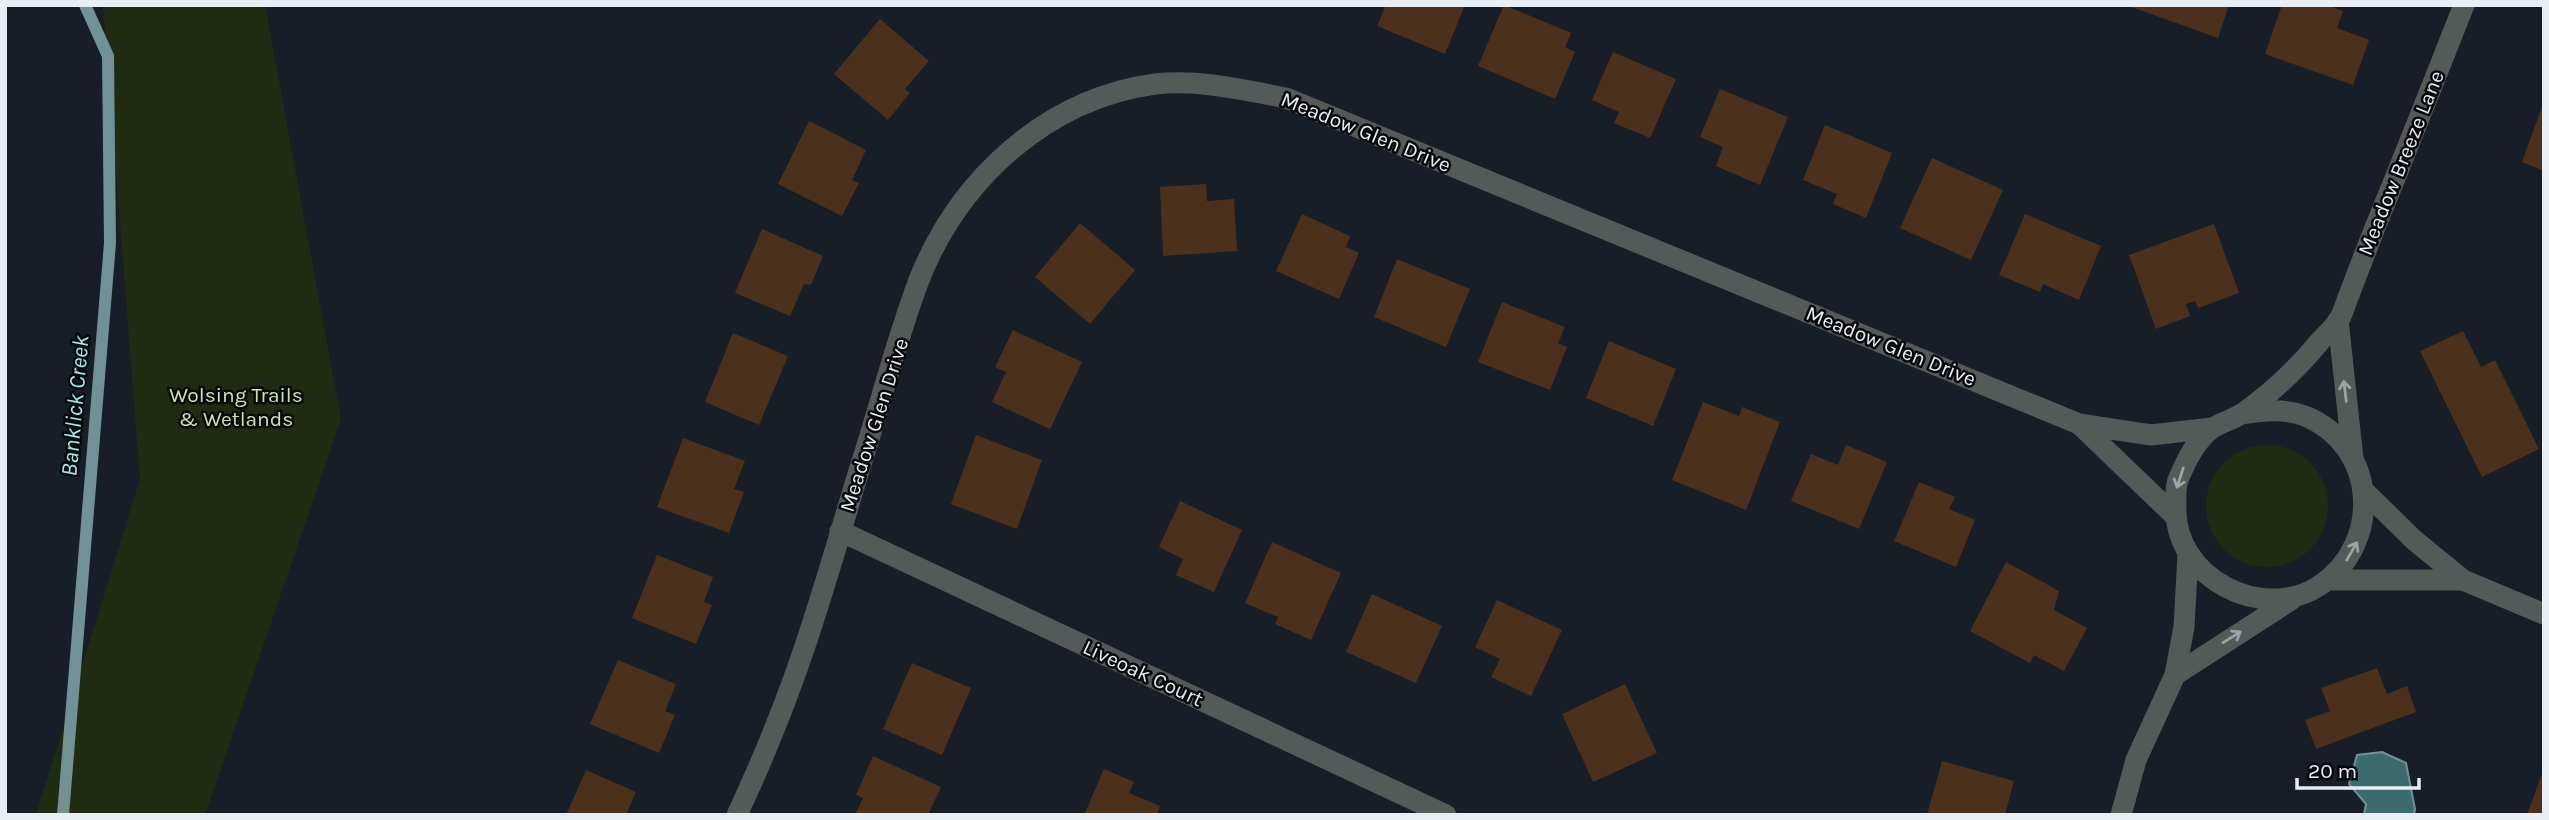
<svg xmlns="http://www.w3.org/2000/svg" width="2549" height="820" font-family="Karla,sans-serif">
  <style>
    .green { fill: #202c11 }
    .water { fill: #3c6b6e; stroke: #709296; stroke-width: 2 }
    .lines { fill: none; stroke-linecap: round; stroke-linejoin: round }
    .stream { stroke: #709296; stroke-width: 12 }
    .building { fill: #4b311b }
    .minor { stroke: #545a57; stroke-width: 21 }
    .oneway { stroke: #9ea4a6 }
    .labels { text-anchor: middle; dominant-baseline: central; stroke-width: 5; stroke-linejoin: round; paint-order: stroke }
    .street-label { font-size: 21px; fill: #e9edf4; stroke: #06080b }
    .park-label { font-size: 21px; fill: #c9e5ac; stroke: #06080b }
    .water-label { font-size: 23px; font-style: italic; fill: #99edf3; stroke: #06080b }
  </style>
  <rect width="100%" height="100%" fill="#181e27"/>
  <path class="green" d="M103,5H265L341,419L205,815H36L140,479Z
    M2206 506a61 61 0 1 1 122 0a61 61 0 1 1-122 0Z"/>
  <path class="water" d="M2382,752L2406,763L2415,809L2414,815H2364L2366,804L2349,784L2357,755Z"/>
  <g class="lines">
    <path class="stream" d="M63,815L110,243L108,56L85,5"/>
  </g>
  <path class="building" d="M1386,5H1465L1445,54L1377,26Z
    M1504,5L1571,33L1565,47L1575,52L1555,99L1478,66Z
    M2126,5H2229L2218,38Z
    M2282,5H2327L2343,11L2337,28L2369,40L2353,85L2265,54Z
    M880,19L929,61L905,89L910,93L888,120L834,74Z
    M1613,52L1676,79L1650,138L1614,123L1619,112L1592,100Z
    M1720,89L1788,117L1760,185L1716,166L1723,147L1700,137Z
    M2543,104H2544V171L2522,162Z
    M809,121L866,150L852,180L859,183L842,216L778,184Z
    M1825,125L1892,153L1866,218L1833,204L1837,194L1803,180Z
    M1932,158L2003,190L1971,260L1900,228Z
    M1206,184L1207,201L1234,199L1237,251L1163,256L1160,187Z
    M1302,214L1350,236L1346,247L1359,253L1339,299L1276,271Z
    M2025,214L2101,246L2079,300L2043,284L2040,292L1999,275Z
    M1080,223L1135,270L1090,324L1035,277Z
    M2214,224L2239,293L2198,308L2195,301L2186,304L2190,316L2156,329L2129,255Z
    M762,229L823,256L811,285L804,284L790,316L735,293Z
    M1397,259L1470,289L1446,347L1374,317Z
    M1502,302L1565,327L1558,343L1567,347L1550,390L1478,362Z
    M1013,330L1082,362L1050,429L992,402L1006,372L995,367Z
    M2463,331L2481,367L2495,360L2539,449L2482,477L2420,351Z
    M733,333L788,356L759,425L705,402Z
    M1609,341L1676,369L1653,426L1586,398Z
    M1703,402L1739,416L1742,407L1780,422L1746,510L1672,480Z
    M976,435L1042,460L1017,529L951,504Z
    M683,438L745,461L734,489L744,492L729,533L657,507Z
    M1846,445L1887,462L1859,529L1791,501L1811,454L1838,465Z
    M1919,482L1955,497L1949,509L1975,520L1956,567L1894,541Z
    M1180,501L1242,530L1214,592L1176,575L1183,559L1159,547Z
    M1272,542L1341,573L1311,640L1275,624L1278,617L1245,603Z
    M657,555L713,577L704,602L712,605L696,644L632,618Z
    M2006,562L2059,591L2054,610L2087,628L2064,671L2034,655L2030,663L1970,631Z
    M1372,594L1442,626L1416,683L1346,652Z
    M1497,600L1562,630L1531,696L1491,677L1500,659L1475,647Z
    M618,660L676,684L665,711L675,715L659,753L590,724Z
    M912,663L971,688L942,755L883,729Z
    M2377,668L2387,694L2407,686L2416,712L2316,749L2305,720L2330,711L2321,688Z
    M1625,684L1657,753L1593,782L1562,714Z
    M873,756L941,787L928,815H855L863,798L856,795Z
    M1942,761L2014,781L2005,815H1927Z
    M1104,769L1134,782L1129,793L1160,806L1157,815H1084Z
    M586,770L636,792L626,815H566Z
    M2543,771L2544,815H2527Z"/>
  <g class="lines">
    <path class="minor" d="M2338,320L2353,459
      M2241,414C2263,411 2284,408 2305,416C2378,446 2383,544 2319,586C2261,623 2173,577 2176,506C2176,498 2175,488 2178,480C2186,461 2196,439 2214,427C2223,422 2234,419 2243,413C2273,392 2298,368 2321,340C2327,334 2334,327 2339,320C2344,311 2347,299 2351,290C2359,268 2368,246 2376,225C2406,152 2435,78 2464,5
      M2079,424L2175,516
      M2363,490L2414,540L2463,580L2544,614
      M840,531L1446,815
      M2327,580H2463
      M2175,675L2291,600
      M737,815C757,772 776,727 792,683C819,611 839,535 862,461C881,402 897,338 919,280C959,179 1046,99 1155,84C1199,79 1244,90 1286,98L2079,424L2151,435L2212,428
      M2121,815L2136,760L2175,675L2184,627L2188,554"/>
  </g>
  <defs><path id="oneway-shaft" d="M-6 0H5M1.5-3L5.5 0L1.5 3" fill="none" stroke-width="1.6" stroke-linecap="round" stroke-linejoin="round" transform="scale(1.75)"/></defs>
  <g class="oneway">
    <use href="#oneway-shaft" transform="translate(2345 391) rotate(-97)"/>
    <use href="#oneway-shaft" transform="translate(2180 478) rotate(108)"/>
    <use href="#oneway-shaft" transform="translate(2352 551) rotate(-60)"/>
    <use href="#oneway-shaft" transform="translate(2232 637) rotate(-32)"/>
  </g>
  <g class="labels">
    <g class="street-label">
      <text transform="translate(1366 132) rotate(22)">Meadow Glen Drive</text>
      <text transform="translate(2401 163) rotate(-68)">Meadow Breeze Lane</text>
      <text transform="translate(1891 346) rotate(22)">Meadow Glen Drive</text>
      <text transform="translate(874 425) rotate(-72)">Meadow Glen Drive</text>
      <text transform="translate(1143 673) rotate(25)">Liveoak Court</text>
    </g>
    <g class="park-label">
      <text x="236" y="395">Wolsing Trails<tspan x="236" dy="24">&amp; Wetlands</tspan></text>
    </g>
    <g class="water-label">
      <text transform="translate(75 406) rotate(-85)">Banklick Creek</text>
    </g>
  </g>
  <rect width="2549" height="820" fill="none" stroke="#e9edf4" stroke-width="14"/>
  <path d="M2297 778v10h122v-10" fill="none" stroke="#e9edf4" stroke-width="3.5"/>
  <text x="2308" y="778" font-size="21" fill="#e9edf4" stroke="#06080b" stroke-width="5" paint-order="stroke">20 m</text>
</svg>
